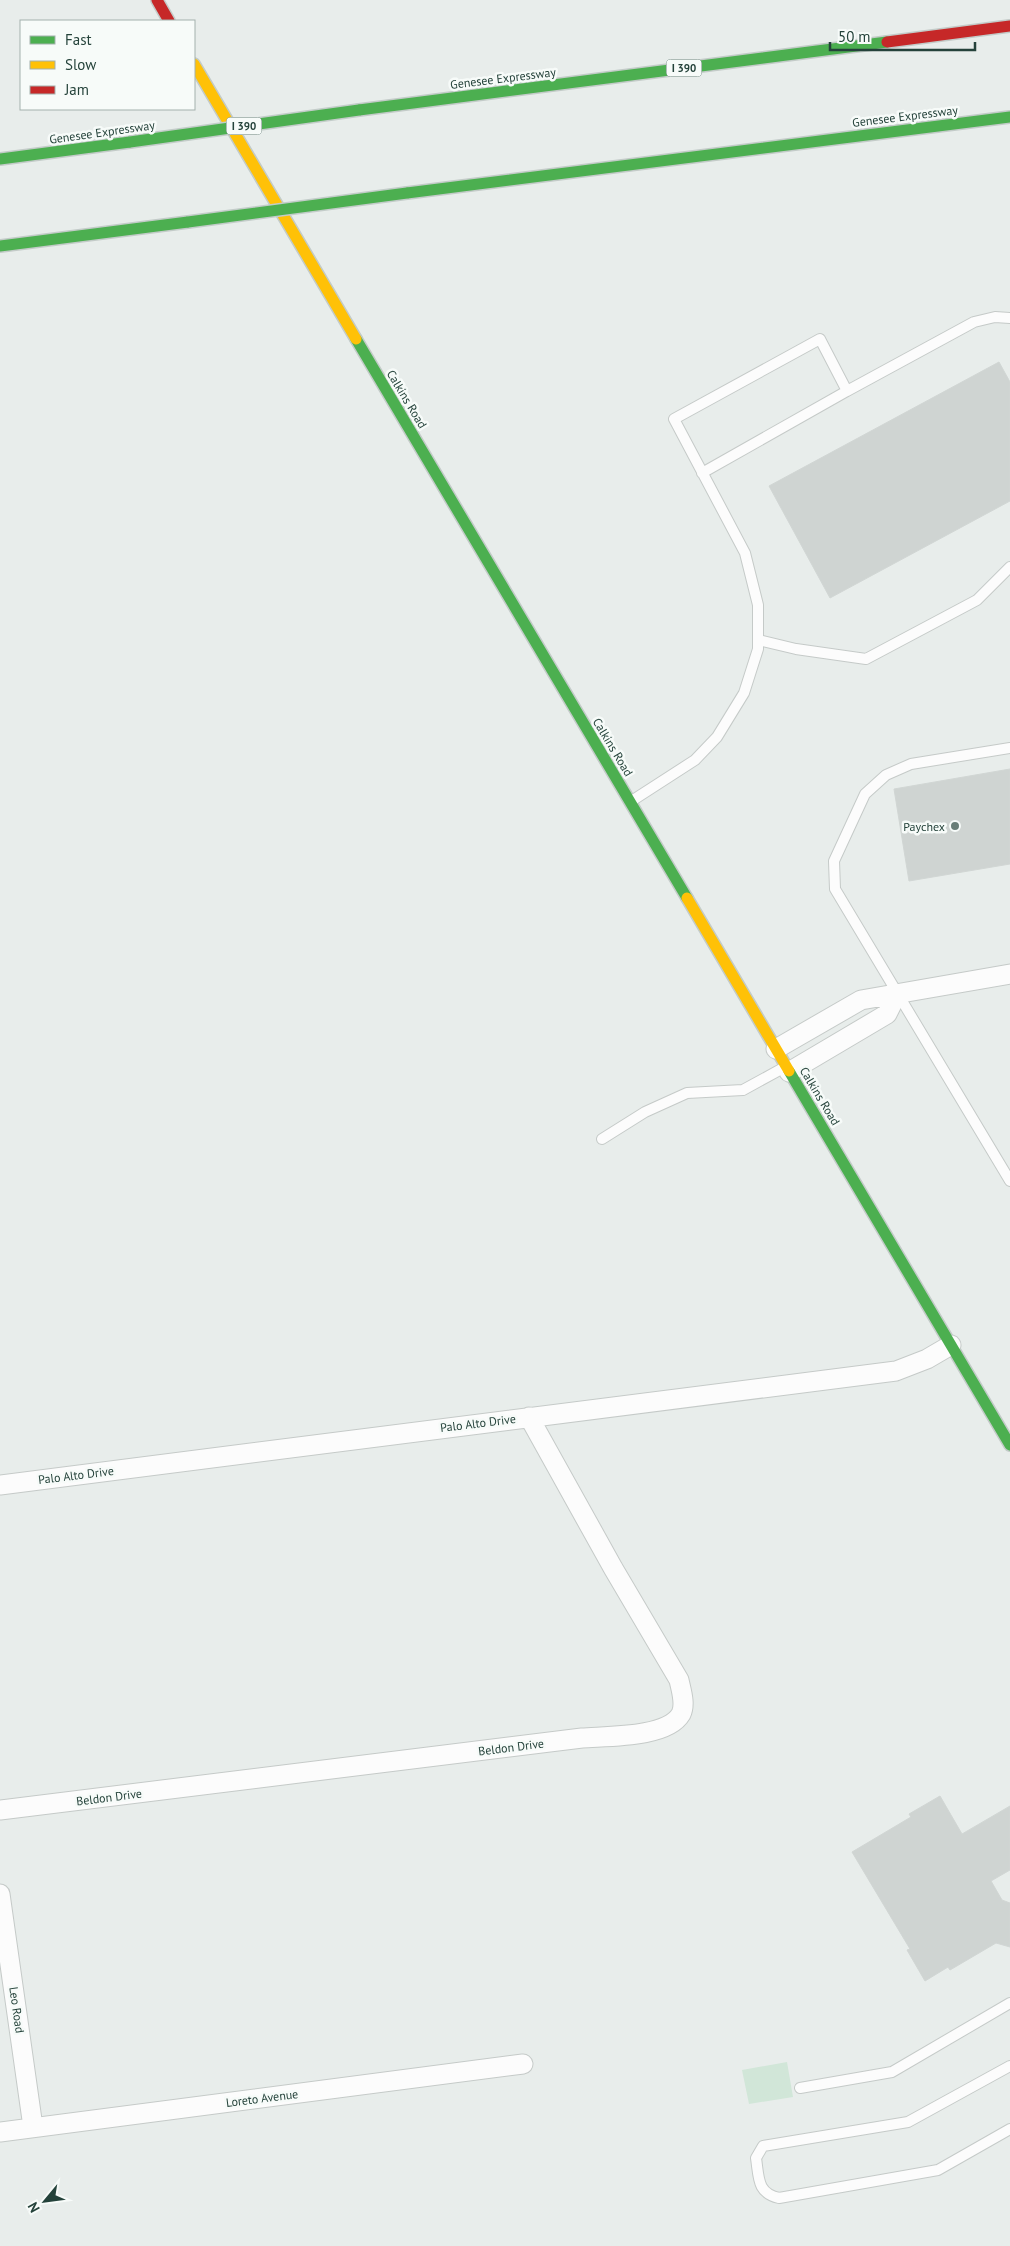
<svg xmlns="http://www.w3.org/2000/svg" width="1010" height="2246" font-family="'PT Sans',sans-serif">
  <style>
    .green { fill: #d1e6d8 }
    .building { fill: #cfd4d2; stroke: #d1d6d4 }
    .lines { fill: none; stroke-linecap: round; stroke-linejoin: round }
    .lane-casing { stroke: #c5cac8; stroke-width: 12 }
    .street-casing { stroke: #c5cac8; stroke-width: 21 }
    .fast-casing { stroke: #c3cbc8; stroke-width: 14 }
    .slow-casing { stroke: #c3cbc8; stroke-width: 14 }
    .jam-casing { stroke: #c3cbc8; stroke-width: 14 }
    .lane { stroke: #fcfcfc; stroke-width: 10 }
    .street { stroke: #fcfcfc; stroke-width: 19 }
    .fast { stroke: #4caf50; stroke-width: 11 }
    .slow { stroke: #ffc107; stroke-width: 11 }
    .jam { stroke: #c62828; stroke-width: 11 }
    .fast-bridge-casing { stroke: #c3ccc9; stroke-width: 14; stroke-linecap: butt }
    .fast-bridge { stroke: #4caf50; stroke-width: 11 }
    .poi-dot { fill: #697e78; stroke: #f7fbf9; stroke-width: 2 }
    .labels { text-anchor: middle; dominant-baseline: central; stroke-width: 5; stroke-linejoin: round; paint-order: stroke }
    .shield { fill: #f7fbf9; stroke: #637a73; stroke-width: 1 }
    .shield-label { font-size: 11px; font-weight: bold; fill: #24423a }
    .street-label { font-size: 12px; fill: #24423a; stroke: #f7fbf9 }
    .poi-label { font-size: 12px; fill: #24423a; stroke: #f7fbf9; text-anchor: end }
  </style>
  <rect width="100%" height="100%" fill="#e8edeb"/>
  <path class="green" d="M787,2062L793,2097L749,2104L742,2070Z"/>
  <path class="building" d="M999,362L1010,382V501L830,598L769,486Z
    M1010,769V864L909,881L894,789Z
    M940,1796L962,1834L1010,1806V1870L991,1881L1002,1900L1010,1903V1947L996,1943L950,1970L948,1967L925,1981L907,1950L910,1949L852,1852L911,1817L909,1814Z"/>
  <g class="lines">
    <defs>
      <path id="lane" d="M847,391L974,322L995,317L1010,318
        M758,640L796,649L866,659L977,600L1010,567
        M1010,748L911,764L886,775L865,794L834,861L835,889L1010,1181
        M630,802L695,760L717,737L744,693L758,649V605L745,553L674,419L820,339L847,391L702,473
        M602,1139L645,1112L687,1093L743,1090L785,1067
        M1010,2066L908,2122L763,2146L756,2158C759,2178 757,2193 779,2198L938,2170L1010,2129
        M800,2088L892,2072L1010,2003"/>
      <path id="street" d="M776,1049L861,1000L1010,974
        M789,1072L887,1014L897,994
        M0,1485L896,1371L927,1359L951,1345
        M0,1810L582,1738C607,1736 667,1738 681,1714C686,1704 681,1690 679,1680L613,1568L529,1417
        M0,1894L33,2127
        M0,2132L523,2064"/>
      <path id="fast" d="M359,110L887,42
        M0,159L130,142
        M407,193L1010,117
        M0,246L188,222
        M356,339L687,898
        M789,1071L1010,1445"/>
      <path id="slow" d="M194,64L356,339
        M687,898L789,1071"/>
      <path id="jam" d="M157,0L169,21
        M887,42L1010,26"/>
    </defs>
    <use href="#lane" class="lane-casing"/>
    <use href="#street" class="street-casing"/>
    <use href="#fast" class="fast-casing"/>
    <use href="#slow" class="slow-casing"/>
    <use href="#jam" class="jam-casing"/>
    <use href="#lane" class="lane"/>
    <use href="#street" class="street"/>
    <use href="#fast" class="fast"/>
    <use href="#slow" class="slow"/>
    <use href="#jam" class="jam"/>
    <defs>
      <path id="fast-bridge" d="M130,142L359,110
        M188,222L407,193"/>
    </defs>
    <use href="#fast-bridge" class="fast-bridge-casing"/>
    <use href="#fast-bridge" class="fast-bridge"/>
  </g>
  <circle class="poi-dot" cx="955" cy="826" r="5"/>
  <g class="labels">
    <g class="shield">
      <rect x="666.5" y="59.5" width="35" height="17" rx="4"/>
      <rect x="226.5" y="117.5" width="35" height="17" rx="4"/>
    </g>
    <g class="shield-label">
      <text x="684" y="68">I 390</text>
      <text x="244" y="126">I 390</text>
    </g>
    <g class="street-label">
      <text transform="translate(503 78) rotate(-7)">Genesee Expressway</text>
      <text transform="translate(905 116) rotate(-7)">Genesee Expressway</text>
      <text transform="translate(102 132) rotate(-8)">Genesee Expressway</text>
      <text transform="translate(407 399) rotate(59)">Calkins Road</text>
      <text transform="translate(613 747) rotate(59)">Calkins Road</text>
      <text transform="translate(820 1096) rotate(59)">Calkins Road</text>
      <text transform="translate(478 1423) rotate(-7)">Palo Alto Drive</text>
      <text transform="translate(76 1475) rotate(-7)">Palo Alto Drive</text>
      <text transform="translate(511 1747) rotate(-7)">Beldon Drive</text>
      <text transform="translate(109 1797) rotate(-7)">Beldon Drive</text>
      <text transform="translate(17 2010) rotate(82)">Leo Road</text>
      <text transform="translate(262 2098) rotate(-7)">Loreto Avenue</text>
    </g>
    <g class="poi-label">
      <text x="945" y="826">Paychex</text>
    </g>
  </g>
  <rect x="20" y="20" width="175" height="90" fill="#f7fbf9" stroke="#a3b1ad"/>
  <rect x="30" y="36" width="25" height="8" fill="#4caf50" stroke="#a3b1ad"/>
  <text x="65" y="45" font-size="15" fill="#24423a">Fast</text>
  <rect x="30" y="61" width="25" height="8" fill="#ffc107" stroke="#a3b1ad"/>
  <text x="65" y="70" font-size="15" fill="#24423a">Slow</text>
  <rect x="30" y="86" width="25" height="8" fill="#c62828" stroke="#a3b1ad"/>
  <text x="65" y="95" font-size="15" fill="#24423a">Jam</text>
  <g transform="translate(45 2201) rotate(241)" stroke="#f7fbf9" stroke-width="4" paint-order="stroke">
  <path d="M0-4L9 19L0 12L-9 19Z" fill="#24423a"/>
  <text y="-8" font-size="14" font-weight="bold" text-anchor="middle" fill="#24423a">N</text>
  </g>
  <path d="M830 42v8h145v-8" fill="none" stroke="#24423a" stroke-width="2.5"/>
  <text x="838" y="42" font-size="15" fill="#24423a" stroke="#f7fbf9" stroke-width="4" paint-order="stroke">50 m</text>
</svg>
